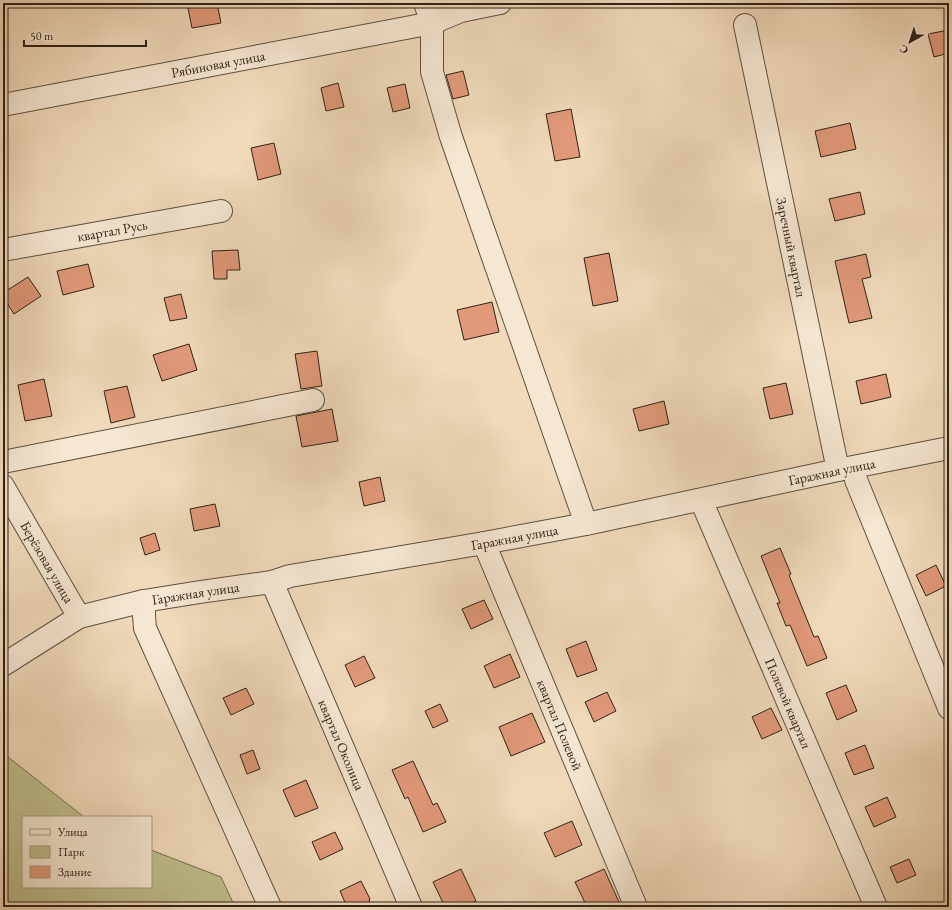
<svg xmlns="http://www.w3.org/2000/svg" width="952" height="910" font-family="'EB Garamond',serif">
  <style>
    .green { fill: #bebe8c; stroke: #767052 }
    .building { fill: #e1997a; stroke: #2e2218 }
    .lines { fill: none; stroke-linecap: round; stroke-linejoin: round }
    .minor-casing { stroke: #5e5040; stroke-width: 24 }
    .minor { stroke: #f5e7d2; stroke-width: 22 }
    .labels { text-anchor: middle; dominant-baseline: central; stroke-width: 3; stroke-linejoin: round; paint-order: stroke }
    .street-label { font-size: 14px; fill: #2e2218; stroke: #f5e7d2 }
  </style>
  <rect width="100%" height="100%" fill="#f0daba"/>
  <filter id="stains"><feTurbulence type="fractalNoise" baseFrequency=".005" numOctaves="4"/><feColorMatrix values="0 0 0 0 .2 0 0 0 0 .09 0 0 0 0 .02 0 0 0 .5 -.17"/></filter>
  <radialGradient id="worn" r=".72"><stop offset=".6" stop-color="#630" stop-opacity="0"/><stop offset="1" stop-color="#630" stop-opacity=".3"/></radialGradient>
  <path class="green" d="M3,753L84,817H23V887H151V850L221,877L235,907H3Z"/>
  <path class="building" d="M193,3H217L221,23L192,28L188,8L194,7Z
    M949,30V53L934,57L928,34Z
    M463,71L469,95L453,99L446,75Z
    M338,83L344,107L326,111L321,88Z
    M405,84L410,108L393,112L387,88Z
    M571,109L580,157L555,161L546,114Z
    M850,123L856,149L821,157L815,131Z
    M274,143L281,174L258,180L251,148Z
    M860,192L865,214L835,221L829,199Z
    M238,250L240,270H227V279H214L212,251Z
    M609,253L618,301L593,306L584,258Z
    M866,254L871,277L862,279L872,318L849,323L835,261Z
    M88,264L94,287L63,295L57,271Z
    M28,277L41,296L14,314L3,297V293Z
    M181,294L187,318L170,321L164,298Z
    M492,302L499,332L464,340L457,310Z
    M189,344L197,370L162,381L153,355Z
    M317,351L322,386L301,389L295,354Z
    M886,374L891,397L861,404L856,381Z
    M44,379L52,416L25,421L18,385Z
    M786,383L793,414L770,419L763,388Z
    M127,386L135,417L111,423L104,391Z
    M664,401L669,424L639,431L633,409Z
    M332,409L338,441L302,447L296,416Z
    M380,477L385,501L364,506L359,482Z
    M215,504L220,526L194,531L190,509Z
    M155,533L160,550L145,555L140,538Z
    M780,548L791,574L789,575L814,637L818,636L827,658L807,666L790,625L786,626L777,603H780L761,556Z
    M936,565L946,586L926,596L916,575Z
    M484,600L493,619L471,629L462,609Z
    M586,641L597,670L577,677L566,649Z
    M510,654L520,677L494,688L484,666Z
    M364,656L375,678L355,687L345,665Z
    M846,685L857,711L837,720L826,693Z
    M246,688L254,704L231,715L223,698Z
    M607,692L616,711L594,722L585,702Z
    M440,704L448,721L433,728L425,711Z
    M771,708L782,730L762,739L752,717Z
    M532,713L545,742L511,756L499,727Z
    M865,745L874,768L854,775L845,753Z
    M253,750L260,769L247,774L240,755Z
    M413,761L433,805L437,803L446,822L423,832L408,797L405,799L392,770Z
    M306,780L318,808L295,817L283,790Z
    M887,797L896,817L874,827L865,807Z
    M572,821L582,845L555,857L544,833Z
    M335,832L343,849L320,860L312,842Z
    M909,859L916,875L897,883L890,867Z
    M461,869L476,901L462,907H445L433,882Z
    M604,869L619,902L608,907H587L575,882Z
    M361,881L370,899L369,900L372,907H347L340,891Z"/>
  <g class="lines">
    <defs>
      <g id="minor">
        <path d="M500,3L461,11L432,23V72L451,137L586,524"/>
        <path id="s1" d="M745,25L838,470"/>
        <path id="s2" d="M3,105L432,23L425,3"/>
        <path id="s3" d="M3,250L221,211"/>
        <path d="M3,462L313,400"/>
        <path d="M856,480L949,708"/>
        <path id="s4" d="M3,486L79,617"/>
        <path id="s5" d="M701,500L876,907"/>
        <path id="s6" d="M484,543L636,907"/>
        <path id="s7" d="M272,582L411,907"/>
        <path d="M144,601V616L145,628L270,907"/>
        <path id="s8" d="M3,665L79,617L144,601L200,592L272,582L290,576L484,543L586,524L838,470L949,448"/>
      </g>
    </defs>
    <use href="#minor" class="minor-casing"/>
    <use href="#minor" class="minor"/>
  </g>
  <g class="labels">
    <g class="street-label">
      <text stroke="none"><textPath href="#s2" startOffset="219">Рябиновая улица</textPath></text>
      <text stroke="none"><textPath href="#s3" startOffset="111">квартал Русь</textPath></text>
      <text stroke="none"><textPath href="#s1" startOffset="227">Заречный квартал</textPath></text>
      <text stroke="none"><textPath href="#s8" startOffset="857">Гаражная улица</textPath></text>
      <text stroke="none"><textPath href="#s8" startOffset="533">Гаражная улица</textPath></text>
      <text stroke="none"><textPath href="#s4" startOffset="88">Берёзовая улица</textPath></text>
      <text stroke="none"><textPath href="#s8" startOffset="209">Гаражная улица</textPath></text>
      <text stroke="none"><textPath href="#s5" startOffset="221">Полевой квартал</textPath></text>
      <text stroke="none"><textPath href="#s6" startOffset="197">квартал Полевой</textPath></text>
      <text stroke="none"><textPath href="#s7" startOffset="177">квартал Околица</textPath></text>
    </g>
  </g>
  <rect width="952" height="910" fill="none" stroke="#f0daba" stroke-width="16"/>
  <rect x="4" y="4" width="944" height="902" fill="none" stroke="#2e2218" stroke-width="2"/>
  <rect x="8" y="8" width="936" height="894" fill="none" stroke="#2e2218"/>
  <rect x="22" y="816" width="130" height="72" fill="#f5e7d2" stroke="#a59888"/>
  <rect x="30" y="829" width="20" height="6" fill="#f5e7d2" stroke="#a59888"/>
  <text x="58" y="836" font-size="12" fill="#2e2218">Улица</text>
  <rect x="30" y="846" width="20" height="12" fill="#bebe8c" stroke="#a59888"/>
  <text x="58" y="856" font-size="12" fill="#2e2218">Парк</text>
  <rect x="30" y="866" width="20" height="12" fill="#e1997a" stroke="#a59888"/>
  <text x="58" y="876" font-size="12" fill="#2e2218">Здание</text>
  <g transform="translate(910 42) rotate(219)" stroke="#f5e7d2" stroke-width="3" paint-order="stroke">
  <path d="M0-3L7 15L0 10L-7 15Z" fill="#2e2218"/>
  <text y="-6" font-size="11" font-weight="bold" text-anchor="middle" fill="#2e2218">С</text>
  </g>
  <path d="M24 40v6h122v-6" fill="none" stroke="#2e2218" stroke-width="2"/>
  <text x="30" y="40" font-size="12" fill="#2e2218" stroke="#f5e7d2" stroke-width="3" paint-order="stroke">50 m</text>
  <rect width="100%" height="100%" filter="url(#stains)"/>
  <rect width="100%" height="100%" fill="url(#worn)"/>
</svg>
